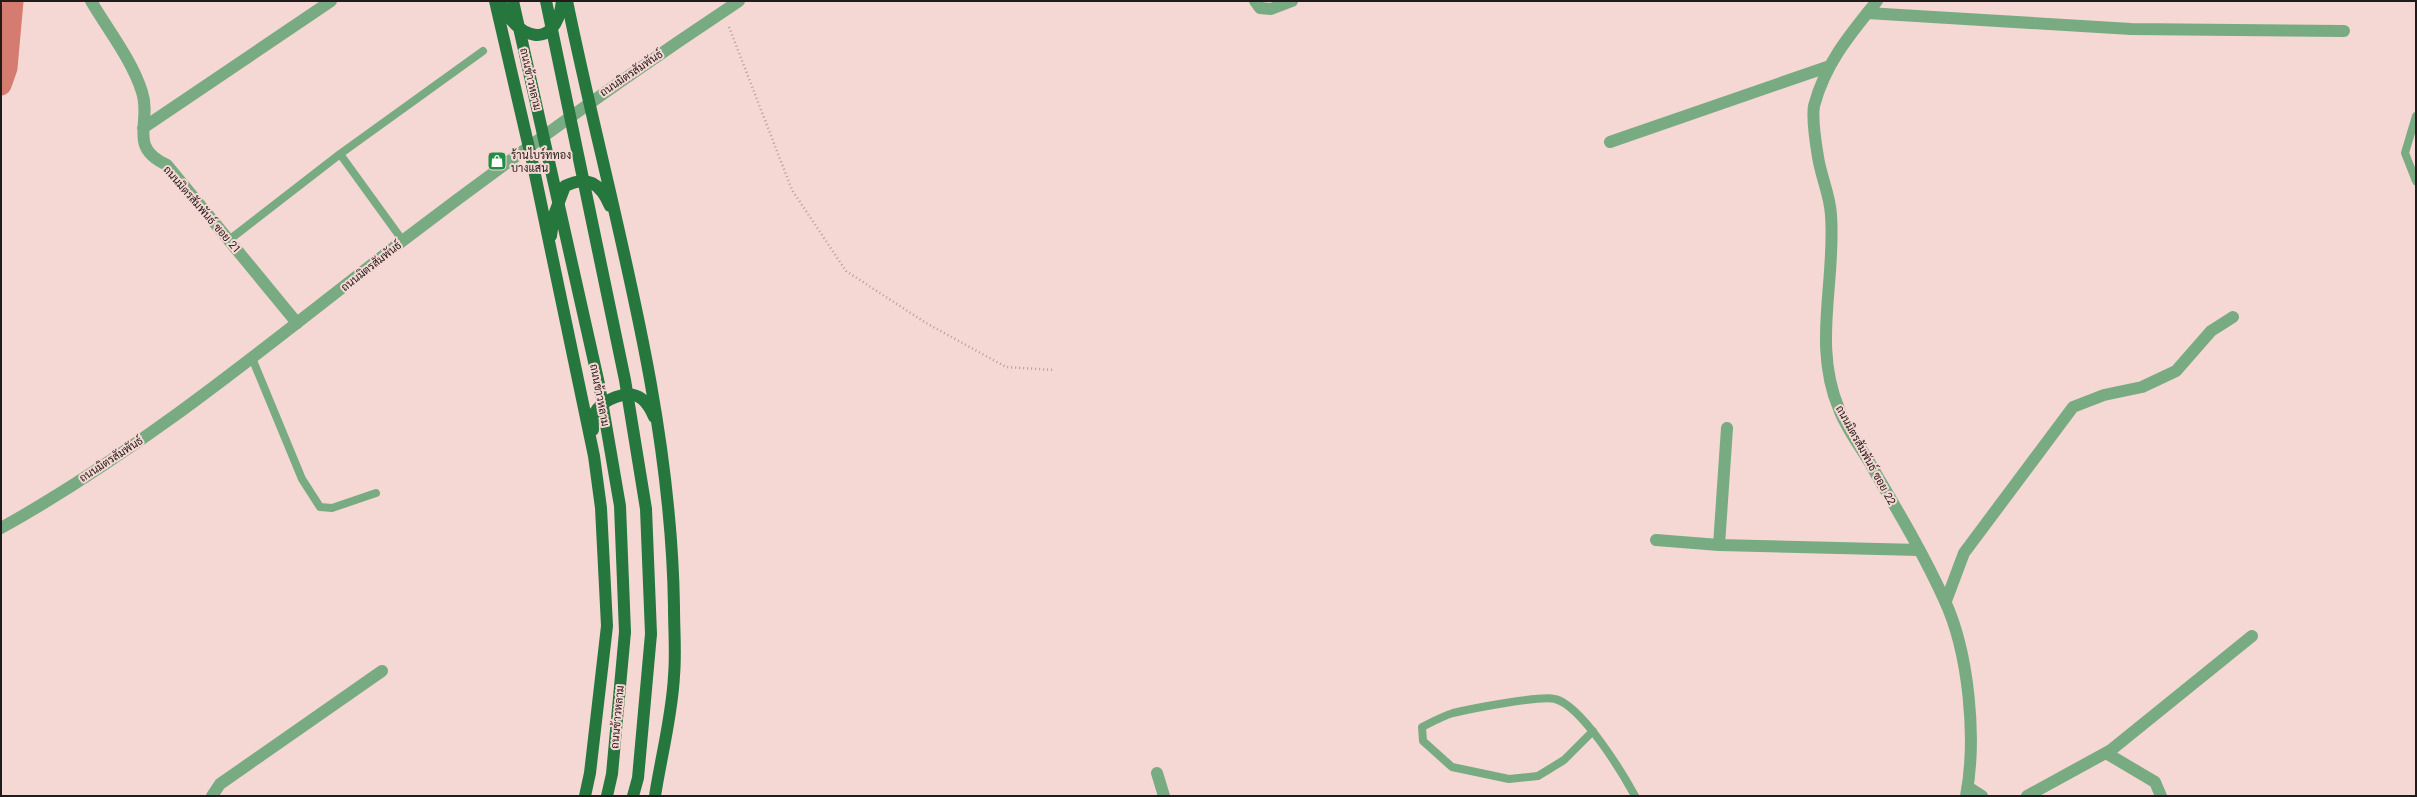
<svg xmlns="http://www.w3.org/2000/svg" width="2417" height="797" font-family="Jost,Sarabun,sans-serif">
  <style>
    .lines { fill: none; stroke-linecap: round; stroke-linejoin: round }
    .canal { stroke: #d67b70; stroke-width: 21 }
    .path { stroke: #b49d9a; stroke-width: 2.5; stroke-dasharray: 1 3; stroke-linecap: butt }
    .service { stroke: #79ab82; stroke-width: 8 }
    .minor { stroke: #79ab82; stroke-width: 12 }
    .tertiary { stroke: #79ab82; stroke-width: 12 }
    .primary { stroke: #25773d; stroke-width: 12 }
    .primary-bridge { stroke: #25773d; stroke-width: 12 }
    .labels { text-anchor: middle; dominant-baseline: central; stroke-width: 4; stroke-linejoin: round; paint-order: stroke }
    .street-label { font-size: 11px; fill: #241a19; stroke: #f5d8d4 }
    .poi-label { font-size: 11px; fill: #241a19; stroke: #f5d8d4; text-anchor: start }
  </style>
  <rect width="100%" height="100%" fill="#f5d8d4"/>
  <g class="lines">
    <path class="canal" d="M1,85L7,68L13,1"/>
    <path class="path" d="M729,27L792,190L846,271L926,323L1006,367L1054,370"/>
    <path class="service" d="M2416,116L2405,153L2416,181
      M340,154L403,241
      M229,240L340,154L483,51
      M252,358L302,479L320,507L332,508L376,493
      M1593,731L1564,760L1538,776L1509,779L1452,767L1423,741L1422,727C1432,722 1443,716 1453,713C1470,709 1541,695 1555,699C1581,705 1622,772 1635,796"/>
    <path class="minor" d="M91,1C108,30 132,60 142,92C152,123 127,147 167,165L297,323
      M1255,1L1260,8L1271,9L1292,1
      M1877,1C1850,34 1825,64 1814,106C1812,118 1816,145 1818,157C1821,177 1830,195 1831,215C1836,282 1812,345 1839,409C1847,431 1864,451 1875,472C1899,513 1924,555 1944,599C1969,652 1977,739 1966,796
      M1867,13L2131,29L2344,31
      M143,128L331,1
      M1610,142L1830,66
      M1656,540L1719,545L1919,550
      M1719,545L1727,428
      M1946,601L1964,553L2073,407L2104,395L2142,387L2176,371L2211,331L2233,317
      M2106,753L2155,782L2161,796
      M1157,773L1164,796
      M1968,787L1982,796
      M212,796L220,784L382,671
      M2027,796L2111,750L2252,636"/>
    <path class="tertiary" d="M1,528C145,448 271,342 401,242C511,158 623,78 739,1"/>
    <path class="primary" d="M495,1L533,165L594,456L601,508L607,626L590,773L585,796
      M500,1C515,39 556,53 562,1
      M567,1C608,202 671,400 674,607C674,630 676,653 674,676C672,716 661,757 655,796
      M551,236L554,215L565,186C588,175 600,183 610,206
      M593,430C593,425 592,418 594,414C601,400 628,388 642,399C648,404 651,410 654,417
      M607,796L612,774L625,632
      M633,796L638,778L651,634"/>
    <path class="primary-bridge" d="M513,1L599,384L620,506L625,632
      M546,1L625,380L646,509L651,634"/>
  </g>
  <defs>
    <symbol id="shop-square" viewBox="-11 -11 22 22"><rect x="-9" y="-9" width="18" height="18" rx="4" fill="#228d45" stroke="#f5d8d4"/><path d="M-5-2.5h2.3a2.7 3.5 0 0 1 5.4 0H5L5.5 6h-11ZM-1.5-2.5h3a1.5 2.3 0 0 0-3 0Z" fill="#fff"/></symbol>
  </defs>
  <g fill-rule="evenodd">
    <use href="#shop-square" x="486" y="150" width="22" height="22"/>
  </g>
  <g class="labels">
    <g class="street-label">
      <text transform="translate(631 73) rotate(-34)">ถนนมิตรสัมพันธ์</text>
      <text transform="translate(531 79) rotate(77)">ถนนข้าวหลาม</text>
      <text transform="translate(202 209) rotate(49)">ถนนมิตรสัมพันธ์ ซอย 21</text>
      <text transform="translate(371 266) rotate(-38)">ถนนมิตรสัมพันธ์</text>
      <text transform="translate(600 395) rotate(79)">ถนนข้าวหลาม</text>
      <text transform="translate(1866 455) rotate(61)">ถนนมิตรสัมพันธ์ ซอย 22</text>
      <text transform="translate(111 459) rotate(-33)">ถนนมิตรสัมพันธ์</text>
      <text transform="translate(617 717) rotate(-85)">ถนนข้าวหลาม</text>
    </g>
    <g class="poi-label">
      <text x="511" y="155">ร้านไบร์ททอง<tspan x="511" dy="13">บางแสน</tspan></text>
    </g>
  </g>
  <rect width="2417" height="797" fill="none" stroke="#241a19" stroke-width="4"/>
</svg>
